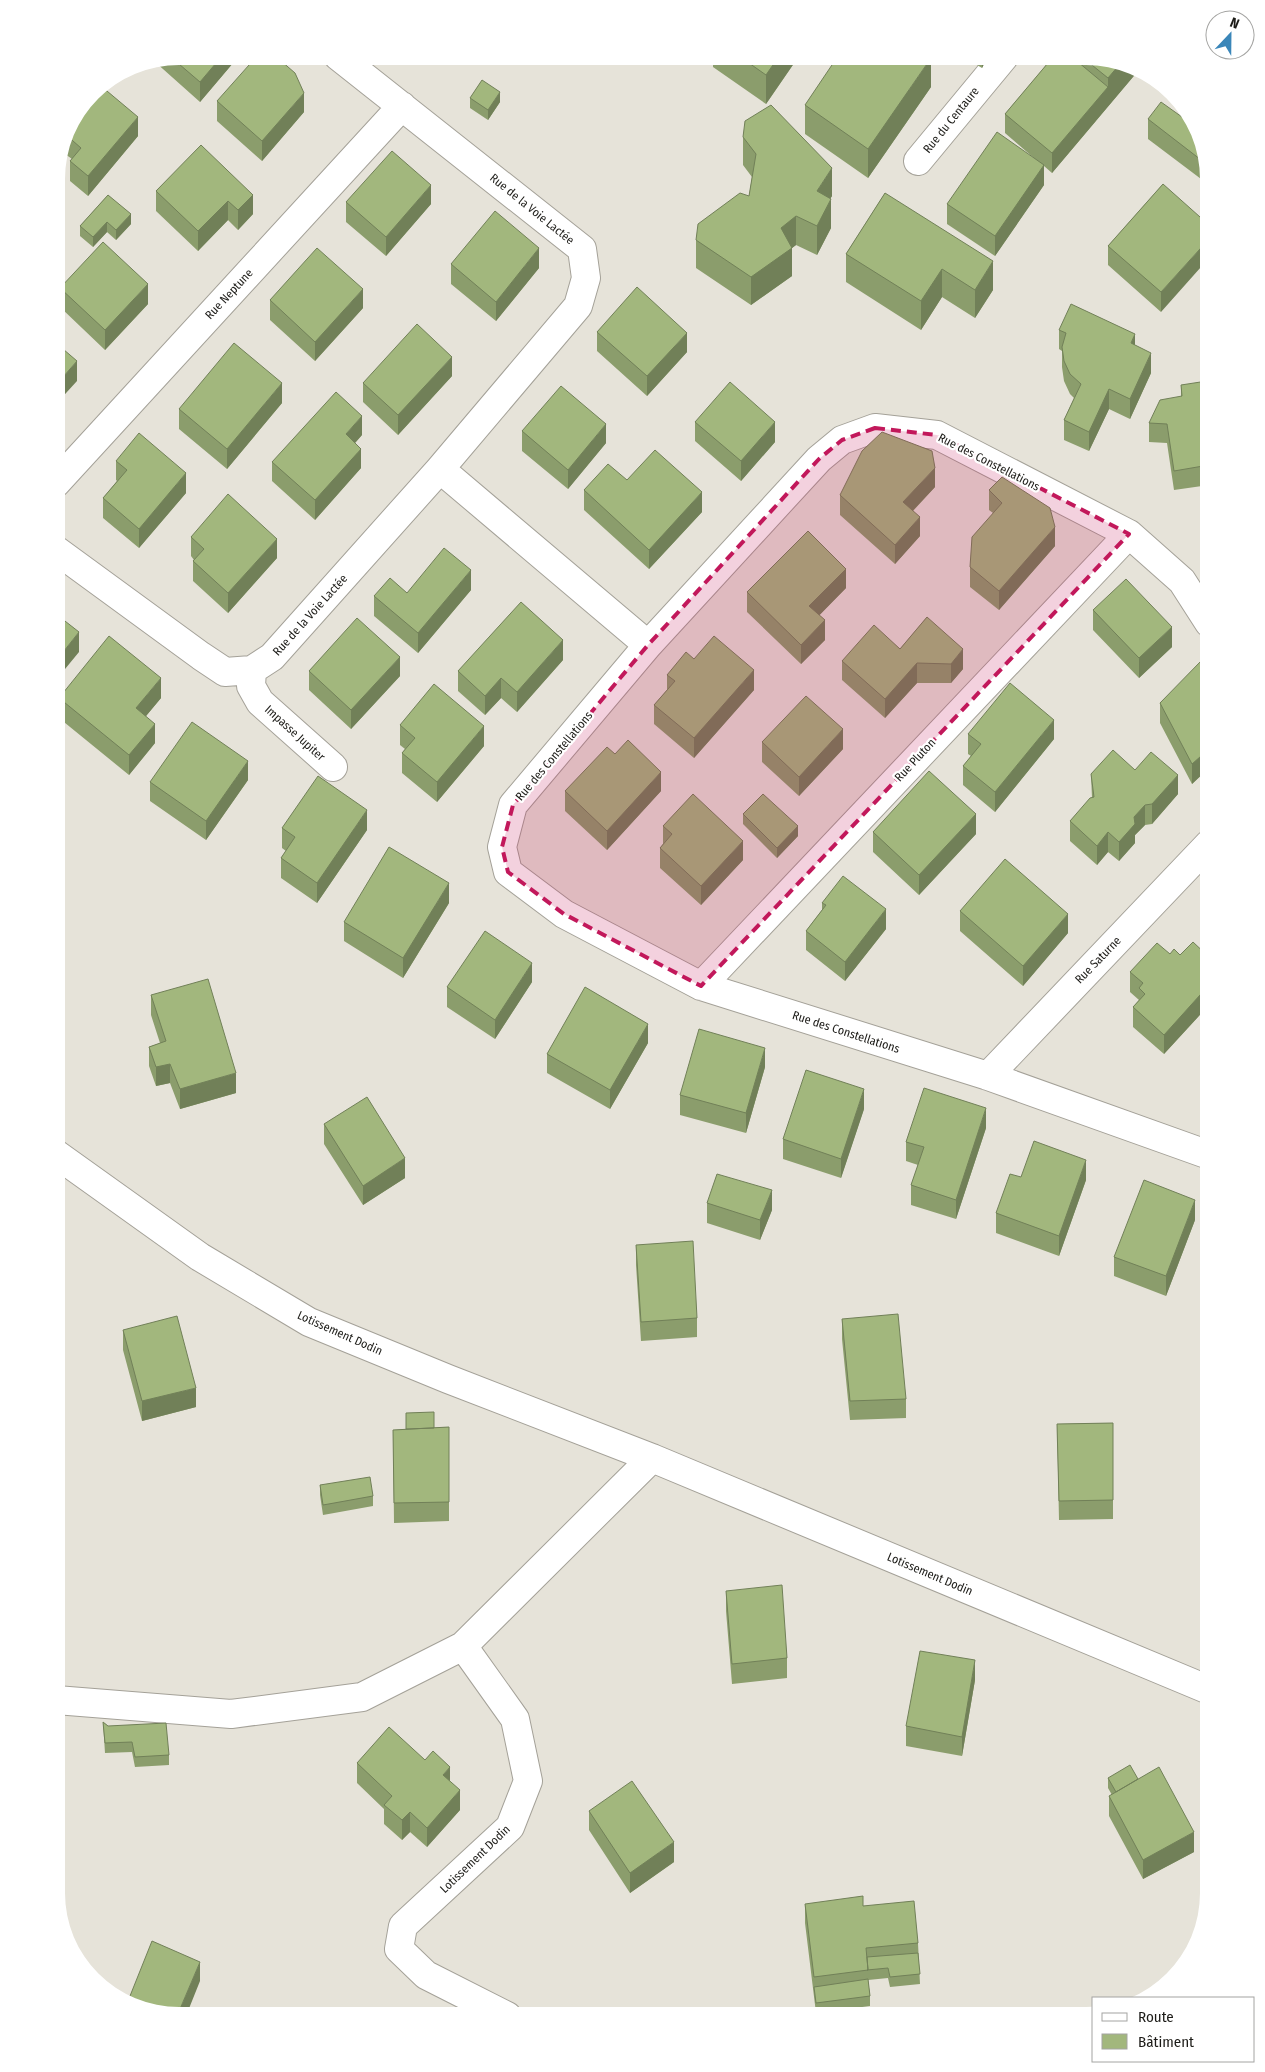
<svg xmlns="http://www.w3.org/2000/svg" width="1265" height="2072" font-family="'Fira Sans Condensed',sans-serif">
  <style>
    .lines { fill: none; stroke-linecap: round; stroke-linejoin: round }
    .street-casing { stroke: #a4a198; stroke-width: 30 }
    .street { stroke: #fff; stroke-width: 28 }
    .wall { fill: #8b9d6c }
    .shaded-wall { fill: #718058 }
    .building { fill: #a2b77d; stroke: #718058 }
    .marked { fill: #c2185b; fill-opacity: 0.2; stroke: #c2185b; stroke-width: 4; stroke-dasharray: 10 6; stroke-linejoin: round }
    .labels { text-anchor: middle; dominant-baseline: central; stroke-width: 4.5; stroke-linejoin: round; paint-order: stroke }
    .street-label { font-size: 12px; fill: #1c1b17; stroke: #fff }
  </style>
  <rect width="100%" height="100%" fill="#e6e3d9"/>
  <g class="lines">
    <defs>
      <path id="street" d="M918,161L1004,57
        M440,469L648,645
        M56,483L402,106
        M56,550L201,656L225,672L252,670L272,657L440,469L578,306L586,278L582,249L338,56
        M252,670L251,686L260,702L333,767
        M701,986L1129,534
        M988,1076L1209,844
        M56,1154L200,1257L309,1322L448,1379L652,1458L1209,1690
        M1209,1155L988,1076L701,986L564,914L508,872L502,847L513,805L648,645L819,459L842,440L875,428L937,435L1129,534L1182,581L1209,623
        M463,1646L515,1719L528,1781L510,1827L403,1926L399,1949L426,1975L507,2016
        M56,1700L231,1714L362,1697L463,1646L652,1458"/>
    </defs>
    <use href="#street" class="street-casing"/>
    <use href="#street" class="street"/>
  </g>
  <path class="wall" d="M178,56H239L200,102L154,61Z
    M713,56H799L766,104L713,67Z
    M962,56H988L982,68Z
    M1053,57H1095L1138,71L1052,173L1044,166V185L995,256L947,224V204L1035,159L1005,133V114Z
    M931,87L868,178L805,134V105Z
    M92,92L138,136L88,196L70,181V161L72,159L65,154V143L63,141L66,131Z
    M470,98L500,102L488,120L470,108Z
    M217,101L304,112L262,161L217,121Z
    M1148,119L1189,122L1196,124L1209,178V185L1148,139Z
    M743,137L832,196L830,199L831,228L817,255L796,245L792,248V276L751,305L696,268V240L749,196L752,177L743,165Z
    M1163,184L1161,312L1108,265V246Z
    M156,191L253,195V214L238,230L228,220L198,251L156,211Z
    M885,193L993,290L975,318L942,297L921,330L846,282V254Z
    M108,195L131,224L116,240L107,232L93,247L80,236V226Z
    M346,202L431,204L386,256L346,222Z
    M451,264L539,268L496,321L451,284Z
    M60,288L148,304L105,350L60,307Z
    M270,300L363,308L315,361L270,320Z
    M1059,330L1135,345L1151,373L1130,419L1109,409L1089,451L1064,440V420L1074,398L1070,394L1064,381L1062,367V351L1059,349Z
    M597,332L687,352L647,396L597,351Z
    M452,376L398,435L363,402V383Z
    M1209,383V485L1174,490L1167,443L1149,442V423L1181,397V385Z
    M282,403L227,469L179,429V409Z
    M695,422L775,442L741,481L695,441Z
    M522,431L606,443L568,489L522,451Z
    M362,435L355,443L361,468L315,520L272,481V462Z
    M116,461L186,493L139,548L103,518V498L117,481L116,480Z
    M627,480L702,512L649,569L584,510V490Z
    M935,487L913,511L920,536L895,564L840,515V495Z
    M989,490L1055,546L999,610L970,587V567L993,513L989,510Z
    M191,537L277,558L228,613L193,581V561L194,560L191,556Z
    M846,588L819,615L825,640L801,664L747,612V592Z
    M471,590L418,653L374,616V596L407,593Z
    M1093,610L1172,647L1139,678L1093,630Z
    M927,617L963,669L951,683H917L885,718L842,680V661L900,649Z
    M694,659L754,690L694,758L654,724V705L667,690V675Z
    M563,660L517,712L501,698L485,715L458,691V671Z
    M309,671L400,676L351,729L309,690Z
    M1209,672V768L1192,784L1160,723V703Z
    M59,698H161L146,716L155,743L129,775L59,718Z
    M400,725L484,746L437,802L402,773V753L405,749L400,745Z
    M968,734L1054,739L995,812L963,785V766L971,756L968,754Z
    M762,742L843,749L799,796L762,762Z
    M615,754L661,791L607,850L565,811V791Z
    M1135,770L1178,794L1152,824L1145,825L1135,835V843L1119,861L1108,852L1097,865L1070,841V821L1092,798L1091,774Z
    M248,780L206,840L150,801V782Z
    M743,814L798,836L777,858L743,824Z
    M663,826L743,860L701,905L660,868V848L663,844Z
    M282,828L367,830L317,903L281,878V858L286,851L282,848Z
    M873,832L976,834L919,895L873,852Z
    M449,903L403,978L344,941V922Z
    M822,903L886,929L845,981L806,950V931L822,910Z
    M960,911L1068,933L1023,986L960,931Z
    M1170,954L1209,957V1005L1164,1054L1133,1027V1007L1139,1000L1130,992V972Z
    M532,982L495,1039L447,1007V987Z
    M151,995L236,1093L180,1109L170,1083L156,1086L149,1066V1047L160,1043L151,1015Z
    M648,1043L610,1109L547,1073V1054Z
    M765,1067L746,1133L680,1115V1095Z
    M864,1109L841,1178L783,1159V1139Z
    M324,1124L405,1178L363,1205L324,1144Z
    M986,1128L956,1219L911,1205V1185L918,1165L906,1161V1142Z
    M1021,1177L1086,1180L1059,1256L996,1233V1213Z
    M707,1203L772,1210L760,1240L707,1223Z
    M1195,1220L1166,1296L1114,1276V1257Z
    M636,1245L697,1318V1337L641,1341L636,1265Z
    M842,1319L906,1399V1418L850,1420L842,1339Z
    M123,1330L196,1407L142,1421L123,1350Z
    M1113,1423V1519L1059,1520L1057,1424Z
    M449,1427V1521L394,1523L393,1430Z
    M320,1485L373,1496V1506L323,1515L320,1495Z
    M726,1591L787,1658V1678L732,1684L726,1611Z
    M975,1680L962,1756L906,1746V1726Z
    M103,1722L108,1726L169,1755V1765L135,1767L132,1752L105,1753Z
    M425,1760L450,1782L460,1810L427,1847L410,1832L402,1840L384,1824V1809L357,1783V1763Z
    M1108,1778L1138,1779L1194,1852L1143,1879L1109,1816V1796L1112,1795L1108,1788Z
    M589,1811L674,1862L630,1893L589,1830Z
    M805,1904L863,1906L918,1943L920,1984L890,1987L888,1978L868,1980L870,1996V2006L816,2013L805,1923Z"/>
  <path class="shaded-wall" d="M222,56H239L200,102V82Z
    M779,56H799L766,104V75Z
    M982,56H988L982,68Z
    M931,58V87L868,178V149Z
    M1119,65L1138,71L1052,173V153L1108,87V78Z
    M500,92V102L488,120V110Z
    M304,93V112L262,161V141Z
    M138,117V136L88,196V176Z
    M1044,165V185L995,256V236Z
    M832,168V196L817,219V191Z
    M431,185V204L386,256V237Z
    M253,195V214L238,230V210Z
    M831,199V228L817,255V226Z
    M228,201V220L198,251V231Z
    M131,214V224L116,240V230Z
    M796,216V245L792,248V276L751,305V277L781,228Z
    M107,222V232L93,247V237Z
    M1209,239V258L1161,312V292Z
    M539,248V268L496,321V302Z
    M993,261V290L975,318V290Z
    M942,269V297L921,330V301Z
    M148,284V304L105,350V330Z
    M363,289V308L315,361V342Z
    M687,333V352L647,396V376Z
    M1135,334V354L1131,343Z
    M1151,353V373L1130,419V399Z
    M452,357V376L398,435V415Z
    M77,361V381L56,404V385Z
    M282,383V403L227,469V449Z
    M1109,389V409L1089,451V432Z
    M362,416V435L346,453V434Z
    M775,422V442L741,481V461Z
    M606,424V443L568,489V470Z
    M361,449V468L315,520V500Z
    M935,468V487L903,521V502Z
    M186,473V493L139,548V529Z
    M702,492V512L649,569V550Z
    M920,517V536L895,564V545Z
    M1055,527V546L999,610V591Z
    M277,539V558L228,613V593Z
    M846,569V588L809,626V606Z
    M471,570V590L418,653V633Z
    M825,620V640L801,664V645Z
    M1172,627V647L1139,678V658Z
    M79,632V652L56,680V661Z
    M563,640V660L517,712V692Z
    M963,649V669L951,683V664Z
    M400,657V676L351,729V710Z
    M917,663V683L885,718V699Z
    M754,670V690L694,758V738Z
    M161,678V698L136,728V708Z
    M501,678V698L485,715V696Z
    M1054,720V739L995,812V792Z
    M155,724V743L129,775V755Z
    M484,726V746L437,802V782Z
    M843,729V749L799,796V777Z
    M1209,749V768L1192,784V764Z
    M248,761V780L206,840V821Z
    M661,772V791L607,850V831Z
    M1178,775V794L1152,824V804Z
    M1145,805V825L1135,835V843L1119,861V842L1134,817Z
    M367,810V830L317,903V883Z
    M976,814V834L919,895V875Z
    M798,826V836L777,858V848Z
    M1108,832V852L1097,865V846Z
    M743,841V860L701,905V886Z
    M449,883V903L403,978V958Z
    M886,909V929L845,981V962Z
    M1068,914V933L1023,986V966Z
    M532,963V982L495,1039V1020Z
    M1209,985V1005L1164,1054V1035Z
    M648,1024V1043L610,1109V1090Z
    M765,1048V1067L746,1133V1113Z
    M170,1064V1083L156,1086V1067Z
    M236,1073V1093L180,1109V1089Z
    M864,1089V1109L841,1178V1159Z
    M986,1108V1128L956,1219V1200Z
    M405,1158V1178L363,1205V1186Z
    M1086,1160V1180L1059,1256V1236Z
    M772,1190V1210L760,1240V1220Z
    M1195,1200V1220L1166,1296V1276Z
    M196,1388V1407L142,1421V1401Z
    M975,1660V1680L962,1756V1737Z
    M450,1767V1787L443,1775Z
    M460,1790V1810L427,1847V1828Z
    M410,1812V1832L402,1840V1820Z
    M1194,1832V1852L1143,1879V1860Z
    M674,1842V1862L630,1893V1873Z
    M200,1962V1981L186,2016H177Z"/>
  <path class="building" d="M178,56H222L200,82L172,58Z
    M257,56H269L280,60L295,73L304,93L262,141L217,101Z
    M739,56H779L766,75Z
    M838,56H929L931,58L868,149L805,105Z
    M1053,57H1072L1108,87L1052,153L1005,114Z
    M1082,57H1095L1119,65L1108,78Z
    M482,80L500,92L488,110L470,98Z
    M101,86L138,117L88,176L70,161L81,148L65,134L71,128L69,126L92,92Z
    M1161,102L1189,122L1191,119L1196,124L1205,163L1148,119Z
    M771,105L832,168L817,191L831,199L817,226L796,216L781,228L792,248L751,277L696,240L698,224L740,193L749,196L756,154L743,137L745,121Z
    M997,132L1044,165L995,236L947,204Z
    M201,145L253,195L238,210L228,201L198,231L156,191Z
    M392,151L431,185L386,237L346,202Z
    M1163,184L1209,225V239L1161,292L1108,246Z
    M885,193L993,261L975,290L942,269L921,301L846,254Z
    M108,195L131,214L116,230L107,222L93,237L80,226Z
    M495,211L539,248L496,302L451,264Z
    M103,242L148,284L105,330L60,288Z
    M317,248L363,289L315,342L270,300Z
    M637,287L687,333L647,376L597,332Z
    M1071,304L1135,334L1131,343L1151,353L1130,399L1109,389L1089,432L1064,420L1081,384L1070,374L1064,361L1062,347L1066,333L1059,330Z
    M417,324L452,357L398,415L363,383Z
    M56,343L77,361L56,385Z
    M234,343L282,383L227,449L179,409Z
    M1207,381L1209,383V465L1174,471L1167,424L1149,423L1160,400L1182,396L1181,385Z
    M730,382L775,422L741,461L695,422Z
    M561,386L606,424L568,470L522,431Z
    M336,392L362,416L346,434L361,449L315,500L272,462Z
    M882,432L932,451L935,468L903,502L920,517L895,545L840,495L862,451Z
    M139,433L186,473L139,529L103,498L127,470L116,461Z
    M655,450L702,492L649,550L584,490L608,464L627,480Z
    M1002,477L1050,508L1055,527L999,591L970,567L972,537L1002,503L989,490Z
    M228,494L277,539L228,593L193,561L204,549L191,537Z
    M808,531L846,569L809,606L825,620L801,645L747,592Z
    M444,548L471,570L418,633L374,596L390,578L407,593Z
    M1126,579L1172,627L1139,658L1093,610Z
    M521,602L563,640L517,692L501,678L485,696L458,671Z
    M56,614L79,632L56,661Z
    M927,617L963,649L951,664L917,663L885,699L842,661L874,625L900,649Z
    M357,618L400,657L351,710L309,671Z
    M109,636L161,678L136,708L155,724L129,755L59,698Z
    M714,636L754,670L694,738L654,705L675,681L667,675L686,652L694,659Z
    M1202,660L1209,672V749L1192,764L1160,703Z
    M1010,683L1054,720L995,792L963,766L981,744L968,734Z
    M434,684L484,726L437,782L402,753L415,738L400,725Z
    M806,696L843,729L799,777L762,742Z
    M192,722L248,761L206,821L150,782Z
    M628,740L661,772L607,831L565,791L607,747L615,754Z
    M1113,750L1135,770L1151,752L1178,775L1152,804L1145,805L1134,817L1135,824L1119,842L1108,832L1097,846L1070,821L1090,798L1094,797L1091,774Z
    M929,771L976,814L919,875L873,832Z
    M318,776L367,810L317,883L281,858L295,837L282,828Z
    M693,794L743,841L701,886L660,848L672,834L663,826Z
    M763,794L798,826L777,848L743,814Z
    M389,847L449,883L403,958L344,922Z
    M1005,859L1068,914L1023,966L960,911Z
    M843,876L886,909L845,962L806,931L826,905L822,903Z
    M485,931L532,963L495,1020L447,987Z
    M1193,942L1209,957V985L1164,1035L1133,1007L1145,994L1139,988L1143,983L1130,972L1157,943L1170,954L1174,949L1180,955Z
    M208,979L236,1073L180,1089L170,1064L156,1067L149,1047L166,1041L151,995Z
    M585,987L648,1024L610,1090L547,1054Z
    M699,1029L765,1048L746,1113L680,1095Z
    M806,1070L864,1089L841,1159L783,1139Z
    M924,1088L986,1108L956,1200L911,1185L924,1147L906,1142Z
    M367,1097L405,1158L363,1186L324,1124Z
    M1034,1141L1086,1160L1059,1236L996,1213L1010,1174L1021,1177Z
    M717,1174L772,1190L760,1220L707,1203Z
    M1144,1180L1195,1200L1166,1276L1114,1257Z
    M693,1241L697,1318L641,1322L636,1245Z
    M898,1314L906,1399L850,1401L842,1319Z
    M177,1316L196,1388L142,1401L123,1330Z
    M434,1412V1428L406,1429V1413Z
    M1113,1423V1500L1059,1501L1057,1424Z
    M449,1427V1502L394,1503L393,1430Z
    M370,1477L373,1496L323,1505L320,1485Z
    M782,1585L787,1658L732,1664L726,1591Z
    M920,1651L975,1660L962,1737L906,1726Z
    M103,1722L108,1726L166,1723L169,1755L135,1757L132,1742L105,1743Z
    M389,1727L425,1760L433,1751L450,1767L443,1775L460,1790L427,1828L410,1812L402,1820L384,1805L392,1796L357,1763Z
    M1130,1765L1138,1779L1116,1792L1108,1778Z
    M1159,1767L1194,1832L1143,1860L1109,1796Z
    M632,1781L674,1842L630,1873L589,1811Z
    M863,1896V1906L914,1901L918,1943L866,1948L868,1970L814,1977L805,1904Z
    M152,1941L200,1962L177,2016H171L128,2001Z
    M918,1953L920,1974L890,1977L888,1968L867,1970H868L867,1957Z
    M868,1979L870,1996L816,2003L814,1987Z"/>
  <path class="marked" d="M875,428L937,435L1129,534L701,986L564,914L508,872L502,847L513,805L648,645L819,459L842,440Z"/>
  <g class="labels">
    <g class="street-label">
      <text transform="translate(951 120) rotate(-51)">Rue du Centaure</text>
      <text transform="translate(532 209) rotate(39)">Rue de la Voie Lactée</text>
      <text transform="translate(229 294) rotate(-47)">Rue Neptune</text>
      <text transform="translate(989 462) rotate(27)">Rue des Constellations</text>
      <text transform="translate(310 615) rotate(-48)">Rue de la Voie Lactée</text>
      <text transform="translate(295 733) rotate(42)">Impasse Jupiter</text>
      <text transform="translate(554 756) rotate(-50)">Rue des Constellations</text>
      <text transform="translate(915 760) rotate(-47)">Rue Pluton</text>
      <text transform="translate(1098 960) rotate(-46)">Rue Saturne</text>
      <text transform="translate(846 1032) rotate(18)">Rue des Constellations</text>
      <text transform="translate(340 1333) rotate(24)">Lotissement Dodin</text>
      <text transform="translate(930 1574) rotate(23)">Lotissement Dodin</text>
      <text transform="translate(475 1859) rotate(-44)">Lotissement Dodin</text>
    </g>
  </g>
  <path d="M0 0H1265V2072H0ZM179 65H1086A114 114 0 0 1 1200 179V1893A114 114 0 0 1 1086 2007H179A114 114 0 0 1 65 1893V179A114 114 0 0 1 179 65Z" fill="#fff" fill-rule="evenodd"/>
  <rect x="1092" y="1997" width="162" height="65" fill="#ffffff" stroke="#a4a4a2"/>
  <rect x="1102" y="2013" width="25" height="8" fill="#ffffff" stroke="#a4a4a2"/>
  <text x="1138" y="2022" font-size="15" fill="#1c1b17">Route</text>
  <rect x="1102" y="2034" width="25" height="15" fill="#a2b77d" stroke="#a4a4a2"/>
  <text x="1138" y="2047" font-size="15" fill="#1c1b17">Bâtiment</text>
  <g transform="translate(1230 35) rotate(22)"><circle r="24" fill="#ffffff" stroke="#a4a4a2"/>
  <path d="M0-4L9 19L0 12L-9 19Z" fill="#3a86b9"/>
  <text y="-8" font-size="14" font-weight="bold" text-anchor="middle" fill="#1c1b17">N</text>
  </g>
</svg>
